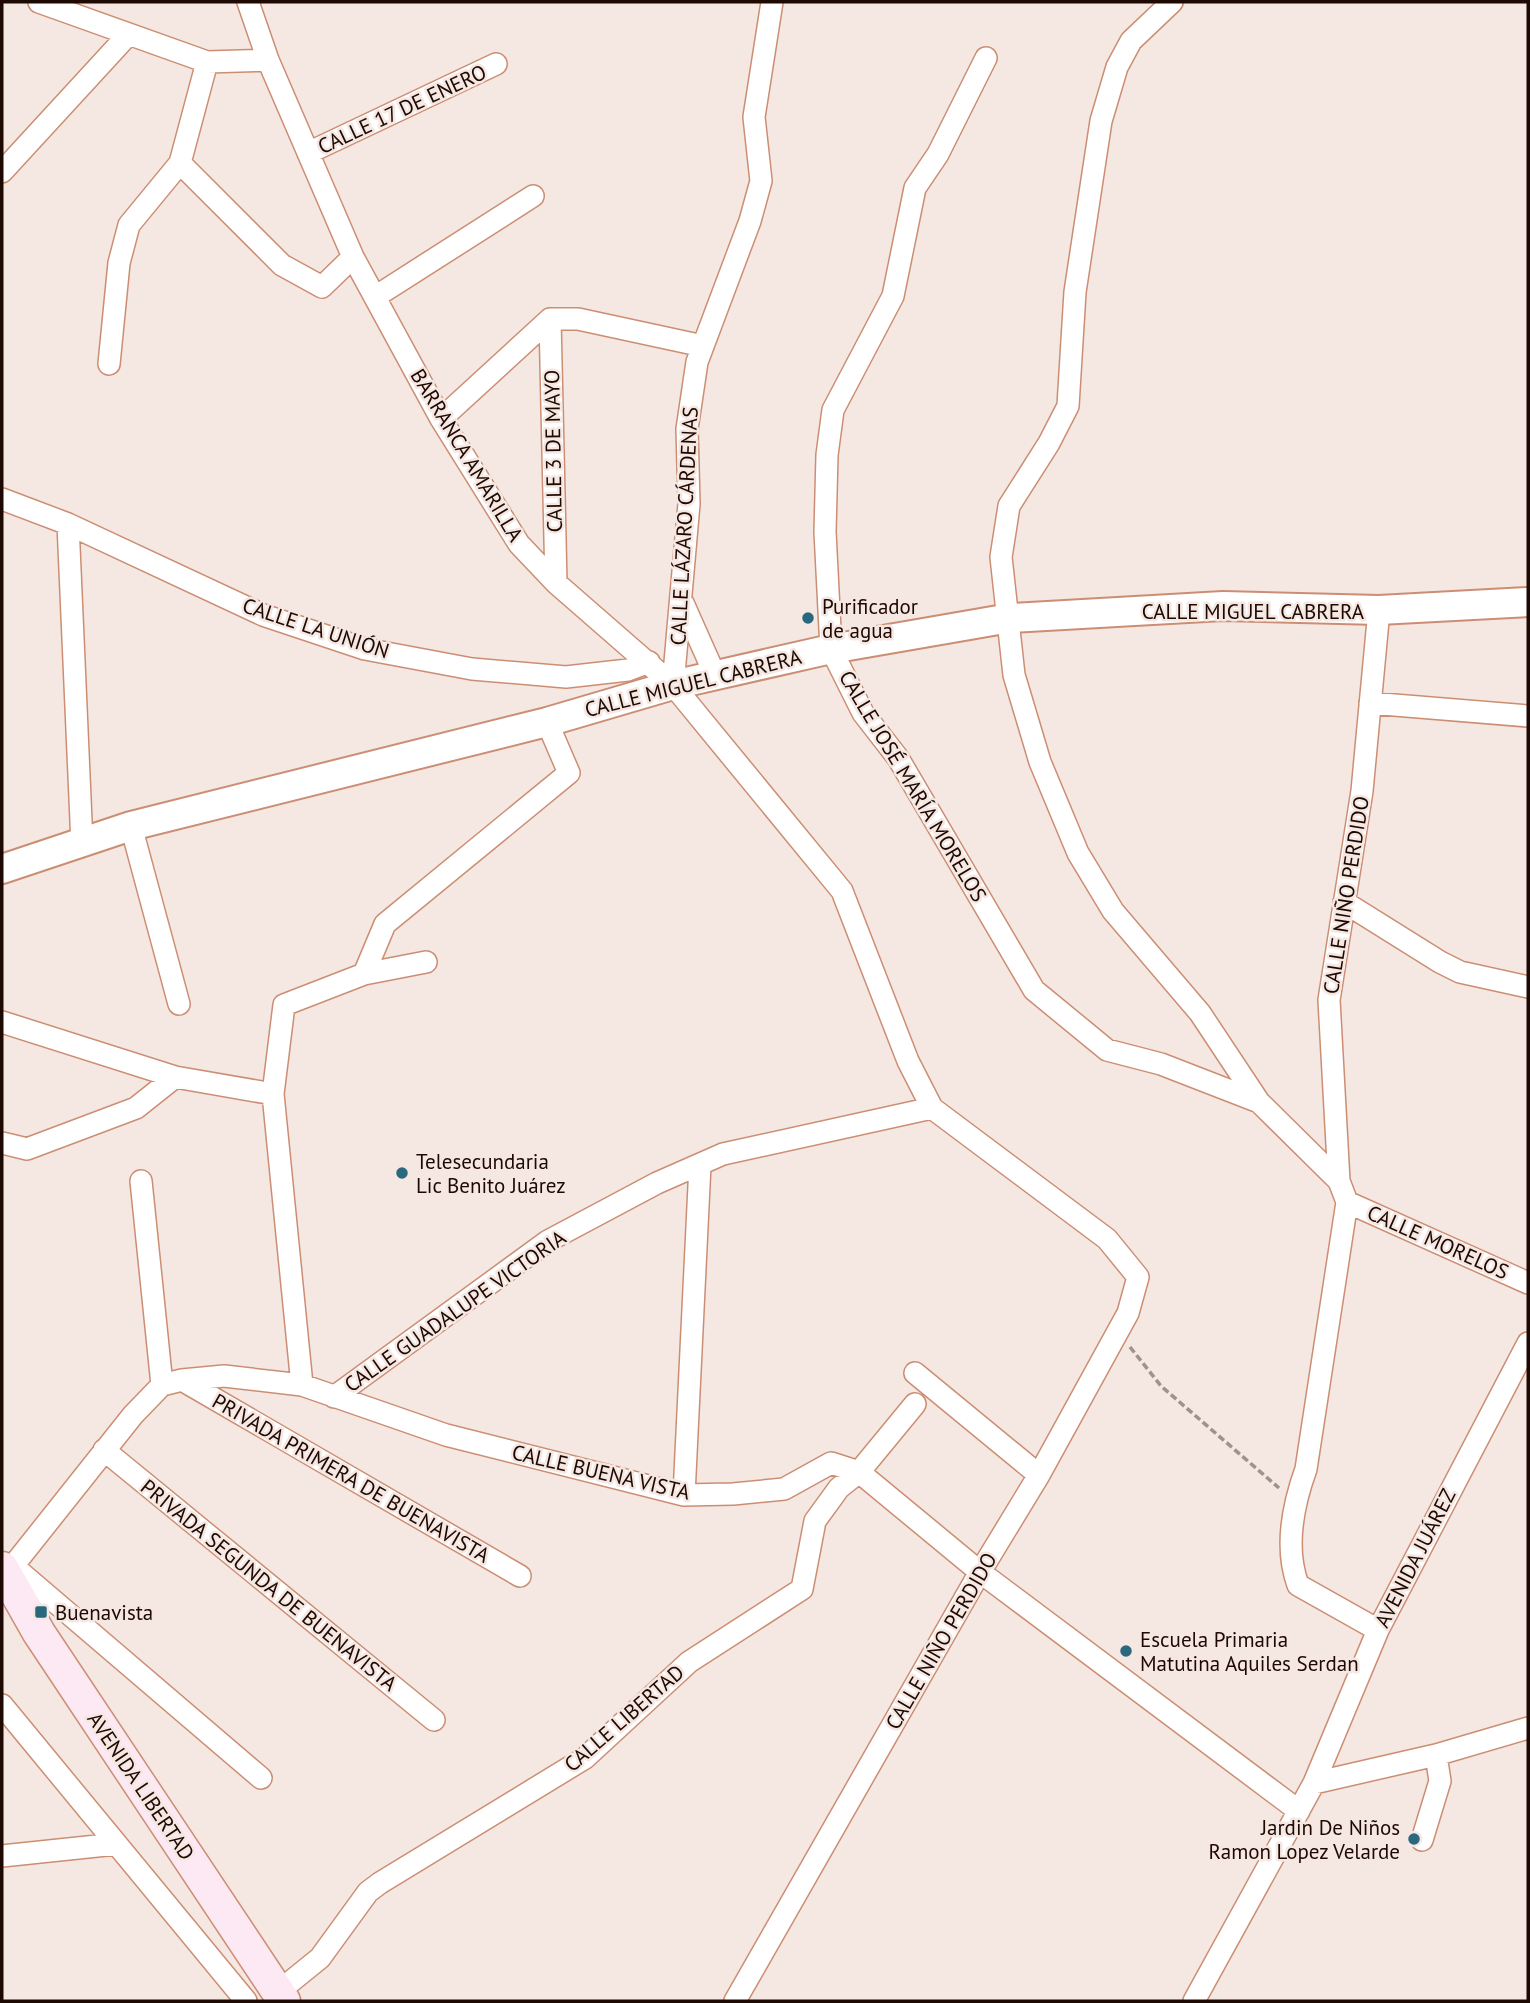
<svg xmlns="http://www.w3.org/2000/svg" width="1530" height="2003" font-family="'PT Sans',sans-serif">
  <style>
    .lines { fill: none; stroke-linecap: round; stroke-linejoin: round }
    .minor-casing { stroke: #cc8e73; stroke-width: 24 }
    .tertiary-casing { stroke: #cc8e73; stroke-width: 32 }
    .secondary-casing { stroke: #cc8e73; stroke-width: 35 }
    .path { stroke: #a1908b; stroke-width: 3.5; stroke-dasharray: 7 3.5; stroke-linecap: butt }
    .minor { stroke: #fff; stroke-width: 21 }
    .tertiary { stroke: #fff; stroke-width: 28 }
    .secondary { stroke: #fde9f4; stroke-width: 32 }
    .poi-dot { fill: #2a687e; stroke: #f5e7e2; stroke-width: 2.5 }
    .labels { text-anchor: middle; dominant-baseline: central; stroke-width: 5; stroke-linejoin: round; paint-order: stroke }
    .street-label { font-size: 21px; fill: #1e0802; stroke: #f5e7e2 }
    .poi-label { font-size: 21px; fill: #1e0802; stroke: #f5e7e2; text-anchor: start }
  </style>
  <rect width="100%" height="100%" fill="#f5e7e2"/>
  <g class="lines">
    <defs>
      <path id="minor" d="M39,2L207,62L268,60
        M248,2L268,60L353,257L441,419L519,544L556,583L673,685L842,891L908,1061L932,1108L1107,1239L1138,1277L1128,1313L1039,1475L980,1572L735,2001
        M1172,2L1131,41L1117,67L1101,121L1075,292L1068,406L1049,443L1009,506L1001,557L1014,675L1040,762L1078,853L1113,911L1200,1013L1259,1102L1339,1181L1347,1202L1306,1469C1293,1505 1284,1547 1298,1585L1378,1630
        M986,58L938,154L915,188L893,296L833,410L827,455L825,532L831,649L863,713L898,758L1034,990L1107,1050L1161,1064L1259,1102
        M308,153L496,64
        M180,163L282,265L322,287L353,257
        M2,172L127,36
        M375,297L533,196
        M550,319L556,583
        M109,364L119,263L129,225L180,163L207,62
        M441,419L550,319H578L703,346
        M2,499L68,524L263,615L365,649L472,669L566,677L628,670L649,662
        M68,524L82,844
        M683,603L715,675
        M673,685L689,504L687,429L697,362L750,221L761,181L754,117L772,2
        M1370,703L1528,716
        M131,826L179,1004
        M1344,902L1440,962L1460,972L1528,987
        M364,974L385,924L569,773L547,722
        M2,1022L175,1077
        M2,1143L27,1149L136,1108L175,1077L273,1094
        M141,1181L162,1385
        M1339,1181L1329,1000L1362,791L1379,610
        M1347,1202L1528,1283
        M915,1373L1039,1475
        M182,1380L520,1576
        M302,1385L273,1094L284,1005L364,974L426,962
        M334,1397L548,1241L657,1183L723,1154L932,1108
        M104,1450L434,1720
        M684,1495L700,1165
        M13,1566L261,1778
        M5,1573L13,1566L133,1415L162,1385L182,1380L224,1376L302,1385L446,1435L684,1495L733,1494L784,1489L831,1463L859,1472L980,1572L1299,1811
        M2,1705L246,2001
        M1314,1783L1436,1755L1528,1728
        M1422,1840L1440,1781L1436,1755
        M2,1856L116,1844
        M278,1992L320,1958L368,1892L380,1883L585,1758L689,1662L802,1589L815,1521L839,1488L859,1472L915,1404
        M1194,2001L1314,1783L1378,1630L1528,1343"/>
      <path id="tertiary" d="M2,869L131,826L547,722L673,685L831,649L1010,618L1223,606L1379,610L1528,602"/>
      <path id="secondary" d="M2,1568L39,1633L284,2001"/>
    </defs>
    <use href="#minor" class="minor-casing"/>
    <use href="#tertiary" class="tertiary-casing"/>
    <use href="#secondary" class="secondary-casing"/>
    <path class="path" d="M1130,1347L1161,1386L1279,1488"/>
    <use href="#minor" class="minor"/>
    <use href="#tertiary" class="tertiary"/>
    <use href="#secondary" class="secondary"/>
  </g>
  <g class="poi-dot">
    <circle cx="808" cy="618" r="7"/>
    <circle cx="402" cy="1173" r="7"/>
    <rect x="34" y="1605" width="14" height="14" rx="3.5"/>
    <circle cx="1126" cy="1651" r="7"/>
    <circle cx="1414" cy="1839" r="7"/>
  </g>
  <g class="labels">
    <g class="street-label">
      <text transform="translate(402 109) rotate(-25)">CALLE 17 DE ENERO</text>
      <text transform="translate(553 451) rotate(-91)">CALLE 3 DE MAYO</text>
      <text transform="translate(467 455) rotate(59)">BARRANCA AMARILLA</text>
      <text transform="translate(684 526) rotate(-87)">CALLE LÁZARO CÁRDENAS</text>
      <text x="1253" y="611">CALLE MIGUEL CABRERA</text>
      <text transform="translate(316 628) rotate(18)">CALLE LA UNIÓN</text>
      <text transform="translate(693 683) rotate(-14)">CALLE MIGUEL CABRERA</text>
      <text transform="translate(913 786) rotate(59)">CALLE JOSÉ MARÍA MORELOS</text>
      <text transform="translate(1346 895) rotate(-81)">CALLE NIÑO PERDIDO</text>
      <text transform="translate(1438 1242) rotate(24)">CALLE MORELOS</text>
      <text transform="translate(455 1311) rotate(-35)">CALLE GUADALUPE VICTORIA</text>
      <text transform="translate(601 1472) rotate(13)">CALLE BUENA VISTA</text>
      <text transform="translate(351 1478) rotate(30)">PRIVADA PRIMERA DE BUENAVISTA</text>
      <text transform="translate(1415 1558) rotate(-63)">AVENIDA JUÁREZ</text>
      <text transform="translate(269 1585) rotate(39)">PRIVADA SEGUNDA DE BUENAVISTA</text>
      <text transform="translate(941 1641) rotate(-60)">CALLE NIÑO PERDIDO</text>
      <text transform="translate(624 1718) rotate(-41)">CALLE LIBERTAD</text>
      <text transform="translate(141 1786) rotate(56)">AVENIDA LIBERTAD</text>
    </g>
    <g class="poi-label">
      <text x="822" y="606">Purificador<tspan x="822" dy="24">de agua</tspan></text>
      <text x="416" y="1161">Telesecundaria<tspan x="416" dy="24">Lic Benito Juárez</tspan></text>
      <text x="55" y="1612">Buenavista</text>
      <text x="1140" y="1639">Escuela Primaria<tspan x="1140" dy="24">Matutina Aquiles Serdan</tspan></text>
      <text x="1400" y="1827" text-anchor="end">Jardin De Niños<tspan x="1400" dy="24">Ramon Lopez Velarde</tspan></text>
    </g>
  </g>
  <rect width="1530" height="2003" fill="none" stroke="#1e0802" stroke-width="7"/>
</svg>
